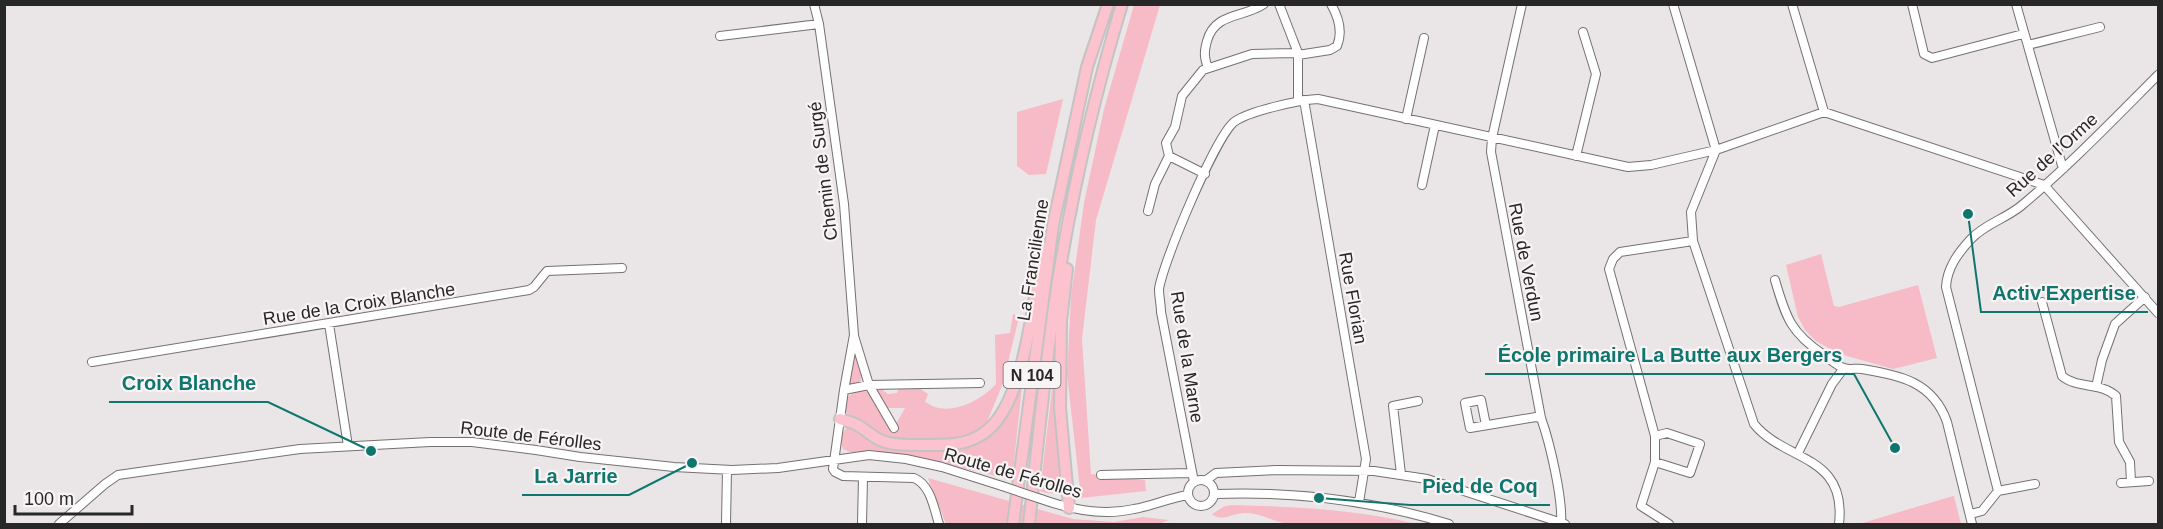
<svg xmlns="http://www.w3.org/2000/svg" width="2163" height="529" font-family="Arial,sans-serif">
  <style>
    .green { fill: #f7bac7 }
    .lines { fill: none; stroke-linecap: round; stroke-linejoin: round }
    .minor-casing { stroke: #757171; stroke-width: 10 }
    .highway-casing { stroke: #c3c3c3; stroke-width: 14 }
    .minor { stroke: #fff; stroke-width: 8 }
    .highway { stroke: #fcc2ce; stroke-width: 10 }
    .minor-bridge-casing { stroke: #757171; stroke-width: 10; stroke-linecap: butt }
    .minor-bridge { stroke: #fff; stroke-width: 8 }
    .labels { text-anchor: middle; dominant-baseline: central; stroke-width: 4.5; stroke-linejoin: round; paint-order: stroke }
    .shield { fill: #f8f3f4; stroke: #666464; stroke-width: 1.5 }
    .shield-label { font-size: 16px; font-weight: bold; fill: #282727 }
    .street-label { font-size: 18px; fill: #282727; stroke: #f8f3f4 }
    .leader { fill: none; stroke: #0f766e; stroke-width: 2 }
    .callout-dot { fill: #0f766e; stroke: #f8f3f4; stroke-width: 2 }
    .callout-label { font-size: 20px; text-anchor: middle; font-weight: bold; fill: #0f766e; stroke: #f8f3f4; stroke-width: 4.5; stroke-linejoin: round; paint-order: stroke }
  </style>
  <rect width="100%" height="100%" fill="#eae6e7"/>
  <path class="green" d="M1134,5H1160L1096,220L1082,339L1091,474L1145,480L1146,491L1081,498L1067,374L1071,297L1084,203L1104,109Z
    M1063,99L1046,174L1029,175L1017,166V112Z
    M1821,254L1834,306L1839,307L1918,285L1937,358L1893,369L1847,356L1832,350L1816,341L1805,330L1798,317L1786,265Z
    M1013,314L1019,317L1003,383L987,422L967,438L895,440L886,437L846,413V399C851,393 860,389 868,392L890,426L897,422L905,408H886L877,391L881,389L888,394L897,393L899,388H919L928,394L925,402C929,404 935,408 939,408C958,412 984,398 996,384L995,335L1010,333Z
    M854,354L857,355L862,374L860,384H849L848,380Z
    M1056,355L1062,486C1056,496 1050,494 1040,491Z
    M1024,369L1012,480L913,456L872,452H850L843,449L841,443L842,433L849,426L893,447L985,436Z
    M928,478L1073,519L1114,522L1143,517L1169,520L1159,524H946Z
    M1954,496L1961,524H1859L1953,496Z
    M1234,505C1295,507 1356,509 1416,524C1374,525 1332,528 1291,524C1276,523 1261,513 1246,513C1233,512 1222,523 1212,514L1225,506Z"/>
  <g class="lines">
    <defs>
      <path id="minor" d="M814,4L819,24L844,204L854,335L844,390L833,469L835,472L843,476L914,478C931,485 934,509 939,524
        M1279,4L1298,53V101
        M1522,4L1492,138L1491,152L1541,418C1550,443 1563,499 1561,524
        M1673,4L1716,150L1691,212L1693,241L1754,424C1785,462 1847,454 1839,524
        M1792,4L1824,112
        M1912,4L1924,54L1932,58L2023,34
        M2016,4L2063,169
        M720,36L819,24
        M2028,45L2100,27
        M1298,55L1330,50L1337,46C1343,32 1339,18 1331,4
        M1208,68C1204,57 1204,52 1207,41C1215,12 1244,18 1264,4
        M1304,100L1366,459L1359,502
        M1406,119L1424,38
        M1576,156L1596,74L1583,32
        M1205,174L1169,156L1166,143L1175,127L1182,96L1203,70L1252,54L1298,53
        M1422,185L1435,125
        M1148,211L1155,184L1169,156
        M1775,280C1786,318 1791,333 1824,355C1830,359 1837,366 1844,368C1849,370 1856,368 1862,369C1900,375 1933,382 1947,422L1972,524
        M2042,302L2062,376C2077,389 2101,382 2116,396L2119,442L2130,462L2131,482
        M329,324L348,446
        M854,336L869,385L894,428
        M92,362L529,290L534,287L547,271L622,268
        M2096,387L2102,360L2115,324L2145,297
        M844,390L869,385L980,383
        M1486,425L1481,400L1465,403L1470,428L1536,417L1541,418
        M1655,436L1667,433L1700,444L1690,473L1655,462
        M1798,453L1832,384L1844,368
        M1401,474L1393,406L1418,401
        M1101,475L1190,473
        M1188 493a13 13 0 1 1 26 0a13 13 0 1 1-26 0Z
        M1205,481L1216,473L1277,470L1374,471L1427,479L1565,524
        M1194,482L1161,312C1161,305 1159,297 1159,289C1163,262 1215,138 1234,122C1249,111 1299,100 1318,99L1628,167L1651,165L1716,150L1824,112L2044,185L2158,313
        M2121,483L2149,481
        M1998,491L2035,484
        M1214,494C1293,491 1374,501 1449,524
        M1041,499C1069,509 1104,516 1134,509C1152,506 1169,498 1188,495
        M1971,514L1982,511L1998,491L1946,287C1947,268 1958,253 1971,239C1985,224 2005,219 2021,206C2069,166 2113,120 2158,75
        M59,524L105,484L118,475L300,449L430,442H472L536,450L580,457L674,467L732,470L778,468L869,455L906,459L942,467L1002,486
        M726,524L727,470
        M862,524L863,477
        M1669,524L1641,506L1655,462V436L1609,269L1613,259L1620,252L1693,241"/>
      <path id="highway" d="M1067,269L1061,321L1060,408L1069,508
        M840,419C846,421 852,422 857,425C867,430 874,439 885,442C899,446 916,445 931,445C949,445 967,445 984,433C1026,404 1033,297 1043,248
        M1013,524L1053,225L1087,67L1108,4
        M1029,524C1037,452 1044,379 1054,307C1069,205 1092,103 1122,4"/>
    </defs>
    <use href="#minor" class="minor-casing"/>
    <use href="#highway" class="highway-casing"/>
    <use href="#minor" class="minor"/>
    <use href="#highway" class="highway"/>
    <defs>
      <path id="minor-bridge" d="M1002,486L1041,499"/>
    </defs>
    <use href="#minor-bridge" class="minor-bridge-casing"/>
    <use href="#minor-bridge" class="minor-bridge"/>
  </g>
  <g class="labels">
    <rect class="shield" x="1003.5" y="362" width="57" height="26" rx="4.5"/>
    <g class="shield-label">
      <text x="1032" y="375">N 104</text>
    </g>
    <g class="street-label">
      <text transform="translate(2052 155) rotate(-42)">Rue de l'Orme</text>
      <text transform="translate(823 171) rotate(-97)">Chemin de Surgé</text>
      <text transform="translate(1033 260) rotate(-81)">La Francilienne</text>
      <text transform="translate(1526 262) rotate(79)">Rue de Verdun</text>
      <text transform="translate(1353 298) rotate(80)">Rue Florian</text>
      <text transform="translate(359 304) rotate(-9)">Rue de la Croix Blanche</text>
      <text transform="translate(1187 357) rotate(81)">Rue de la Marne</text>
      <text transform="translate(531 436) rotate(7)">Route de Férolles</text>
      <text transform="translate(1013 473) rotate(16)">Route de Férolles</text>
    </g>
  </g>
  <path class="leader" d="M1968 214L1981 312H2148M1895 448L1854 374H1485M371 451L268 402H109M692 463L629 495H522M1319 498L1410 505H1550"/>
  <g class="callout-dot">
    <circle cx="1968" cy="214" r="6"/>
    <circle cx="1895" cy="448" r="6"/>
    <circle cx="371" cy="451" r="6"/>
    <circle cx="692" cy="463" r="6"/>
    <circle cx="1319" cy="498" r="6"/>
  </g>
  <g class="callout-label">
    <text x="2064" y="300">Activ'Expertise</text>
    <text x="1670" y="362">École primaire La Butte aux Bergers</text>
    <text x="189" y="390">Croix Blanche</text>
    <text x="576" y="483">La Jarrie</text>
    <text x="1480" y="493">Pied de Coq</text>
  </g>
  <rect width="2163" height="529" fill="none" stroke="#282727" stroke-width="12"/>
  <path d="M15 505v9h117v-9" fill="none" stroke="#282727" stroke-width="3"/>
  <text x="24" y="505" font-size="18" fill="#282727" stroke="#f8f3f4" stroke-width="4.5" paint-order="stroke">100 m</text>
</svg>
